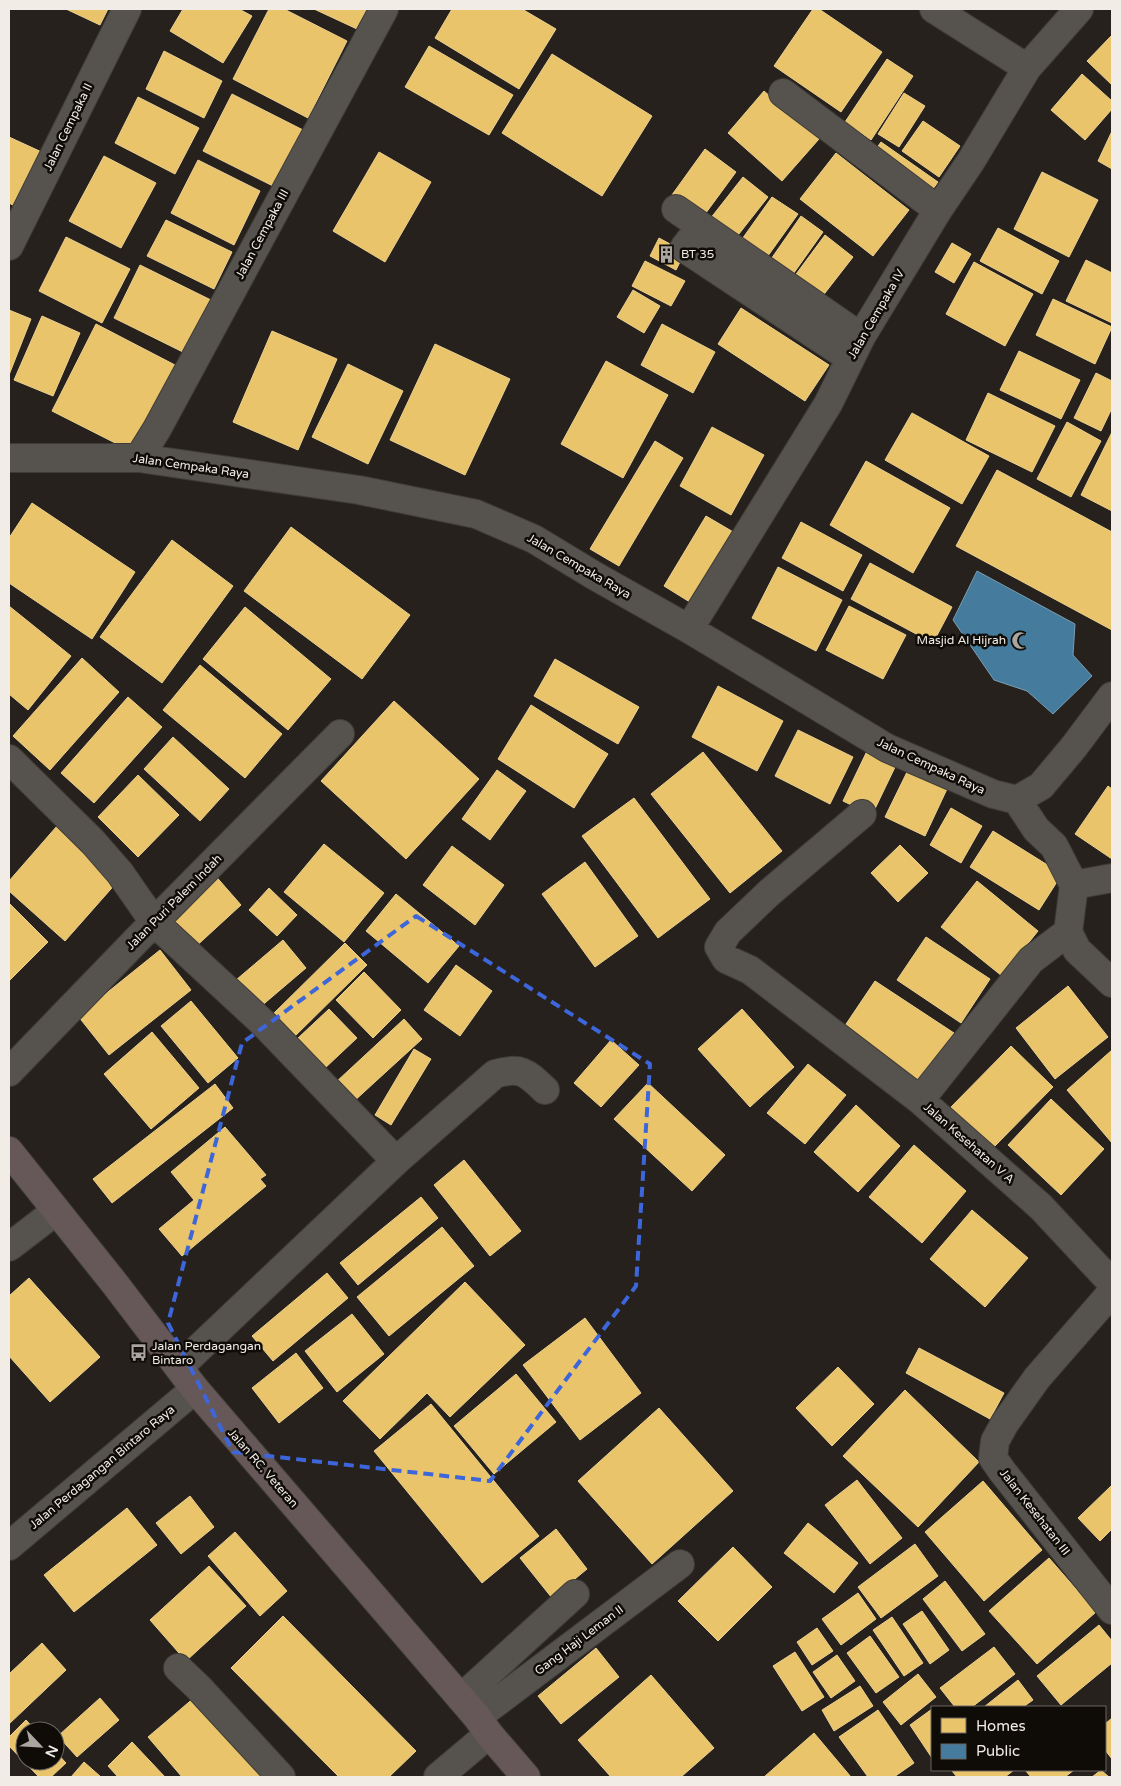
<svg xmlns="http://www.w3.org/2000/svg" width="1121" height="1786" font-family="'Varela Round',sans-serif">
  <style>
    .homes { fill: #e9c46a; stroke: #ecd08f }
    .public { fill: #457b9d; stroke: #799db3 }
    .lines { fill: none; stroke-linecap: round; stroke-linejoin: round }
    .minor-casing { stroke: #3f3c38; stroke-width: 30 }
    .major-casing { stroke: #3f3c38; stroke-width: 30 }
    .minor { stroke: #56524e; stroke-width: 28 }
    .major { stroke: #665859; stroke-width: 28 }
    .marked { fill: none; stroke: #3d66da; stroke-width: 4; stroke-dasharray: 10 6; stroke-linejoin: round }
    .labels { text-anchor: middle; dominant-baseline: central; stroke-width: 5; stroke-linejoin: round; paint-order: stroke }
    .street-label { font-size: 12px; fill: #f2ece6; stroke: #0f0b07 }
    .poi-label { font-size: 12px; fill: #f2ece6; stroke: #0f0b07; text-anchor: start }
  </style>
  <rect width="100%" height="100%" fill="#26211c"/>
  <path class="homes" d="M66,9H108L100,25Z
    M183,9H239L252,16L223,63L170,31Z
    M269,9H284L347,41L308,118L233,79Z
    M314,9H367L357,29Z
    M452,9H522L556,29L519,89L435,38Z
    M813,9H819L882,52L841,112L774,66Z
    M1112,35V85L1087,61Z
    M429,46L513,95L489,135L405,87Z
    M164,51L222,81L204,118L146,89Z
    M552,54L652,116L602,196L502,133Z
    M887,59L913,76L871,140L845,122Z
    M1082,74L1112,101V109L1085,140L1051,110Z
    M764,91L819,139L782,181L728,133Z
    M904,93L925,106L899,147L878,134Z
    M232,94L305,131L277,188L203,151Z
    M138,97L199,128L175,174L115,143Z
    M923,121L960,146L939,177L902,151Z
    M1112,131V169L1098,161Z
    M9,137L46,154L20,209L9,203Z
    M881,142L938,182L930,193L873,153Z
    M705,149L736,172L700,221L669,199Z
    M379,152L431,182L385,262L333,231Z
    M836,153L909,210L873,256L800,199Z
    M104,156L156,183L121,248L69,221Z
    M198,160L260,191L234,245L171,213Z
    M1042,172L1098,200L1069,257L1014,229Z
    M743,177L768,197L735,239L710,219Z
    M772,197L798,214L765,260L740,242Z
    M801,216L823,232L791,277L769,262Z
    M166,220L232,252L214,289L147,256Z
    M998,228L1059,261L1042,294L980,261Z
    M825,235L853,257L818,302L791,281Z
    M66,237L130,269L102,323L39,291Z
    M659,238L685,252L676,270L650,256Z
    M952,243L971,254L954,283L935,272Z
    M1086,260L1112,273V323L1066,301Z
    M645,261L685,281L671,306L632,286Z
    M974,262L1033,294L1005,346L946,314Z
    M140,265L217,303L191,356L114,318Z
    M633,290L660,306L644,333L617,317Z
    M1053,299L1112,327L1095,364L1036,335Z
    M741,308L829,365L805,401L718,344Z
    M9,310L31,319L9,375Z
    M42,316L80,333L53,396L14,380Z
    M96,324L175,365L131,451L52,411Z
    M662,324L715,352L693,393L641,365Z
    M272,331L337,359L298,450L233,422Z
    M435,344L510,379L465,475L390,440Z
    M1019,351L1080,380L1061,419L1000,390Z
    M606,361L668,395L623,478L561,444Z
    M348,364L403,391L368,464L312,437Z
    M1096,373L1112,381V408L1101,431L1074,418Z
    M988,393L1055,426L1032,472L966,440Z
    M912,413L989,456L962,504L885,460Z
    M1067,422L1101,441L1071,497L1037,479Z
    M712,427L764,455L731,515L680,486Z
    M1112,432V511L1081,495Z
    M655,441L683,458L619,566L590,549Z
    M866,461L950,508L913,573L830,525Z
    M997,470L1112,532V630L956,546Z
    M32,503L135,572L92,639L9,583V538Z
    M706,516L735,533L693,604L664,586Z
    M801,522L862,555L843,591L782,558Z
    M291,527L410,615L362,679L244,591Z
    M172,540L233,586L162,683L100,637Z
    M870,563L952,607L933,643L851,599Z
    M778,567L842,600L816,651L752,618Z
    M9,606L71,656L28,710L9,694Z
    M849,606L906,635L883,679L826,650Z
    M245,607L331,679L288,730L203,659Z
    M82,658L119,692L50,770L13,736Z
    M555,659L639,707L618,744L534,696Z
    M200,665L282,734L245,778L163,710Z
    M718,686L783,721L757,771L692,737Z
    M128,697L162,727L94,803L61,773Z
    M394,701L479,779L406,859L321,781Z
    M531,705L608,754L574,808L498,759Z
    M798,730L853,757L830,804L775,776Z
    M173,737L229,789L200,821L144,769Z
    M868,749L897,763L872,815L843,801Z
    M703,752L782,851L730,893L651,794Z
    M497,770L526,791L490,840L462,819Z
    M908,770L947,789L925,836L885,817Z
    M138,775L179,815L138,857L98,817Z
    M1108,786L1112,789V859L1075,834Z
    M634,798L710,899L658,938L582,836Z
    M951,808L982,826L961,863L930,845Z
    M57,826L118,881L65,941L9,891V881Z
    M993,831L1062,874L1039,910L970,867Z
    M324,844L384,893L344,942L284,892Z
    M900,845L928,873L898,902L871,873Z
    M452,846L504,885L475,925L423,885Z
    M585,862L638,936L595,967L542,894Z
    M213,873L241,905L192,950L163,918Z
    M977,881L1038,931L1002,976L941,927Z
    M269,888L297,915L277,936L249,910Z
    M396,894L459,946L428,983L366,931Z
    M9,903L48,942L9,981Z
    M926,937L990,979L961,1023L897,980Z
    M283,940L306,968L259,1008L236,980Z
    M345,943L367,965L289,1042L267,1020Z
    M160,950L191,990L109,1055L78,1016Z
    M456,965L492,991L460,1036L424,1010Z
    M364,972L401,1010L373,1038L336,1000Z
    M875,981L954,1033L917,1088L838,1036Z
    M1068,986L1108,1037L1055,1079L1016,1028Z
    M191,1001L238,1058L208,1083L161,1026Z
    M329,1009L357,1038L324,1069L297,1039Z
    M742,1009L794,1067L750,1107L698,1049Z
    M404,1019L422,1039L352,1103L335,1083Z
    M152,1032L199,1088L151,1129L104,1074Z
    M611,1040L639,1065L601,1107L574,1083Z
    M1011,1046L1053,1087L991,1150L950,1108Z
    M414,1049L431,1059L391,1125L375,1115Z
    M1112,1050V1143L1067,1090Z
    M808,1064L846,1095L805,1144L767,1113Z
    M648,1083L725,1155L692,1191L614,1119Z
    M215,1084L233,1108L112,1203L93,1179Z
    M1051,1099L1104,1149L1061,1195L1008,1145Z
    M856,1105L900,1146L858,1192L814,1152Z
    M225,1127L266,1175L260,1179L266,1186L182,1256L159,1229L194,1200L171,1172Z
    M914,1145L966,1191L922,1243L869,1197Z
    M464,1160L521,1231L490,1256L434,1185Z
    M421,1197L438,1218L358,1285L340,1263Z
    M972,1210L1028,1258L985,1307L930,1259Z
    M442,1227L474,1266L389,1336L357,1297Z
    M327,1273L348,1298L273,1361L252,1336Z
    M29,1278L100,1357L50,1402L9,1356V1296Z
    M465,1282L525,1345L450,1417L427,1393L380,1439L343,1401Z
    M352,1314L384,1354L337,1392L305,1351Z
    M585,1318L641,1393L580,1440L523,1365Z
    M919,1348L1004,1393L990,1419L906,1373Z
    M296,1353L323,1388L279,1423L252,1388Z
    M838,1367L874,1404L832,1446L796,1408Z
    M516,1374L556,1422L494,1474L454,1426Z
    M905,1390L979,1462L918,1527L843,1456Z
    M431,1404L539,1536L482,1583L374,1451Z
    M659,1408L733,1491L652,1564L578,1481Z
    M857,1480L902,1538L870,1564L825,1505Z
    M983,1481L1042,1550L984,1601L925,1532Z
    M1112,1485V1529L1100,1541L1078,1518Z
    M190,1496L214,1527L181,1554L156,1523Z
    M127,1508L157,1545L74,1612L44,1575Z
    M808,1523L858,1563L834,1593L784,1553Z
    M556,1529L587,1569L552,1598L520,1558Z
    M235,1532L287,1591L260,1616L208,1556Z
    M915,1544L938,1576L881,1618L858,1587Z
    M733,1547L772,1587L718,1641L678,1601Z
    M1049,1558L1096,1612L1037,1664L989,1611Z
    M209,1566L246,1606L186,1661L150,1620Z
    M945,1581L985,1634L962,1651L923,1599Z
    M858,1593L876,1619L841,1645L822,1619Z
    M922,1611L949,1650L930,1664L903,1624Z
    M283,1616L416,1751L389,1777H339L231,1668Z
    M892,1617L923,1663L904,1676L873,1630Z
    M1099,1625L1112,1641V1663L1061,1705L1037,1676Z
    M817,1628L833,1651L812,1665L797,1642Z
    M870,1636L899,1677L876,1693L847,1653Z
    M42,1643L66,1670L9,1724V1674Z
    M994,1647L1015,1674L972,1707H955L940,1688Z
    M596,1648L619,1677L561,1724L538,1696Z
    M795,1652L824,1697L802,1711L773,1666Z
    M837,1655L855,1681L831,1698L813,1672Z
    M918,1674L936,1697L901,1725L883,1702Z
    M651,1675L714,1748L681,1777H611L578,1740Z
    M1018,1680L1033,1700L1023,1707H984Z
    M860,1686L873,1706L834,1731L822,1710Z
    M195,1697L263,1777H182L148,1737Z
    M100,1698L119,1720L77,1757L58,1736Z
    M932,1709V1758L910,1725Z
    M878,1710L914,1763L894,1777H868L839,1737Z
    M1112,1718V1759L1105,1750V1724Z
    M26,1720L36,1731H25V1761H55V1751L66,1763L51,1777H39L9,1746V1737Z
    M814,1733L851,1777H764Z
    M132,1742L165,1777H118L108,1766Z
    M84,1762L101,1777H71Z
    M953,1770H1014L1005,1777H957L952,1771Z
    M1025,1770H1074L1065,1777H1031Z
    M1101,1770L1109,1777H1092Z"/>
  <path class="public" d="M977,571L1075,624L1073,655L1092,676L1053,714L1027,691L994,680L953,620Z"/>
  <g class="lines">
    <defs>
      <path id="minor" d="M934,9L1027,68
        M783,93L938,210
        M676,209L861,337
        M701,226L684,248L850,358
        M9,246L127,9
        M9,458H139L359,490L476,514L534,539L595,576L689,629L887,748L993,794L1017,800
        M139,458L157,429L384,9
        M689,629L828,404L861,337L938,210L971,161L1027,68L1079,9
        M9,759L93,842L120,873L154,922L262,1022L396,1161
        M1017,800L1036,829L1054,846L1074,885L1068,932L1077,950L1112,983
        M1017,800L1041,786L1073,748L1112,696
        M862,814L770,892L728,932L719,947L726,959L750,970L920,1100L1041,1207L1112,1283
        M1074,885L1112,878
        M9,1072L154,922L340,734
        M920,1100L1031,960L1068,932
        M9,1247L56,1211
        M1112,1292L1037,1378L1005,1423L995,1441L993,1458L1002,1471L1112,1610
        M179,1367L396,1161L495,1074C521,1066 527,1073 545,1090
        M9,1546L195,1389
        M178,1668L199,1688L281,1777
        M461,1698L575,1594
        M477,1717L680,1564
        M438,1777L489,1734"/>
      <path id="major" d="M9,1151L115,1284L195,1389L477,1717L489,1734L526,1777"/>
    </defs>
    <use href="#minor" class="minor-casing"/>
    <use href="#major" class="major-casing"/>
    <use href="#minor" class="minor"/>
    <use href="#major" class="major"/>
  </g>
  <path class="marked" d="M416,916L650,1064L636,1286L490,1481L233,1452L168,1323L242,1043Z"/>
  <defs>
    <symbol id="building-bare" viewBox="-9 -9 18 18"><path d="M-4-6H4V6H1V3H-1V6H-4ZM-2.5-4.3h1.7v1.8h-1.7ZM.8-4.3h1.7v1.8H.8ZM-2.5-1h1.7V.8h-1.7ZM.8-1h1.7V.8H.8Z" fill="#aba59f" stroke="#0f0b07" stroke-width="2.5" paint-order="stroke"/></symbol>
    <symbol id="mosque-bare" viewBox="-9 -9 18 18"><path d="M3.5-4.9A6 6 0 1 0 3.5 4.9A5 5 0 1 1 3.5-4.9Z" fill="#aba59f" stroke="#0f0b07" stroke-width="2.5" paint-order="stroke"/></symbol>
    <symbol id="bus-bare" viewBox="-9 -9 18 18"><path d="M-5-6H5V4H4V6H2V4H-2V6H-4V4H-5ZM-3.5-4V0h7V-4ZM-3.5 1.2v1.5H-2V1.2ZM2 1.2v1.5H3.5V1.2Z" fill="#aba59f" stroke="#0f0b07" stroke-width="2.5" paint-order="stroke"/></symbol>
  </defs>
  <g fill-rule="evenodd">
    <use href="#building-bare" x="654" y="242" width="25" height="25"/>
    <use href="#mosque-bare" x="1008" y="628" width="25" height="25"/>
    <use href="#bus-bare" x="126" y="1340" width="25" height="25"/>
  </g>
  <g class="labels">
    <g class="street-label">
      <text transform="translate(68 127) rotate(-64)">Jalan Cempaka II</text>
      <text transform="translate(262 234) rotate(-62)">Jalan Cempaka III</text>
      <text transform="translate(876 314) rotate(-60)">Jalan Cempaka IV</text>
      <text transform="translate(191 466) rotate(8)">Jalan Cempaka Raya</text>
      <text transform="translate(579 566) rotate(30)">Jalan Cempaka Raya</text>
      <text transform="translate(931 766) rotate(25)">Jalan Cempaka Raya</text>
      <text transform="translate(174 902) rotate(-45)">Jalan Puri Palem Indah</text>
      <text transform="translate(969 1143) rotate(41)">Jalan Kesehatan V A</text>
      <text transform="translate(102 1467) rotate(-40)">Jalan Perdagangan Bintaro Raya</text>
      <text transform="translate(263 1468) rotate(49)">Jalan RC. Veteran</text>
      <text transform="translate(1035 1512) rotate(52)">Jalan Kesehatan III</text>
      <text transform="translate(579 1640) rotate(-37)">Gang Haji Leman II</text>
    </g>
    <g class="poi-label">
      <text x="681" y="254">BT 35</text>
      <text x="1006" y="640" text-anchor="end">Masjid Al Hijrah</text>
      <text x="152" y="1346">Jalan Perdagangan<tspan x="152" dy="14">Bintaro</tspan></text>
    </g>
  </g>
  <rect width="1121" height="1786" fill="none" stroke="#f2ece6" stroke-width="20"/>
  <rect x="931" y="1706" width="175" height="65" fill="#0f0b07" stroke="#6a6560"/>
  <rect x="941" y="1718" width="25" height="15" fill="#e9c46a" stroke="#6a6560"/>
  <text x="976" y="1731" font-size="15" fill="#f2ece6">Homes</text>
  <rect x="941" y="1744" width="25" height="15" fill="#457b9d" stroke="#6a6560"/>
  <text x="976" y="1756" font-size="15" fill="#f2ece6">Public</text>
  <g transform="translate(40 1746) rotate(115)"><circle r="24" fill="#0f0b07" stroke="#6a6560"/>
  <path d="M0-4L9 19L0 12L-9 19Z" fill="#aba59f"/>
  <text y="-8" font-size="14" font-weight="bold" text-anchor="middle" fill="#f2ece6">N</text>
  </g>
</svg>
